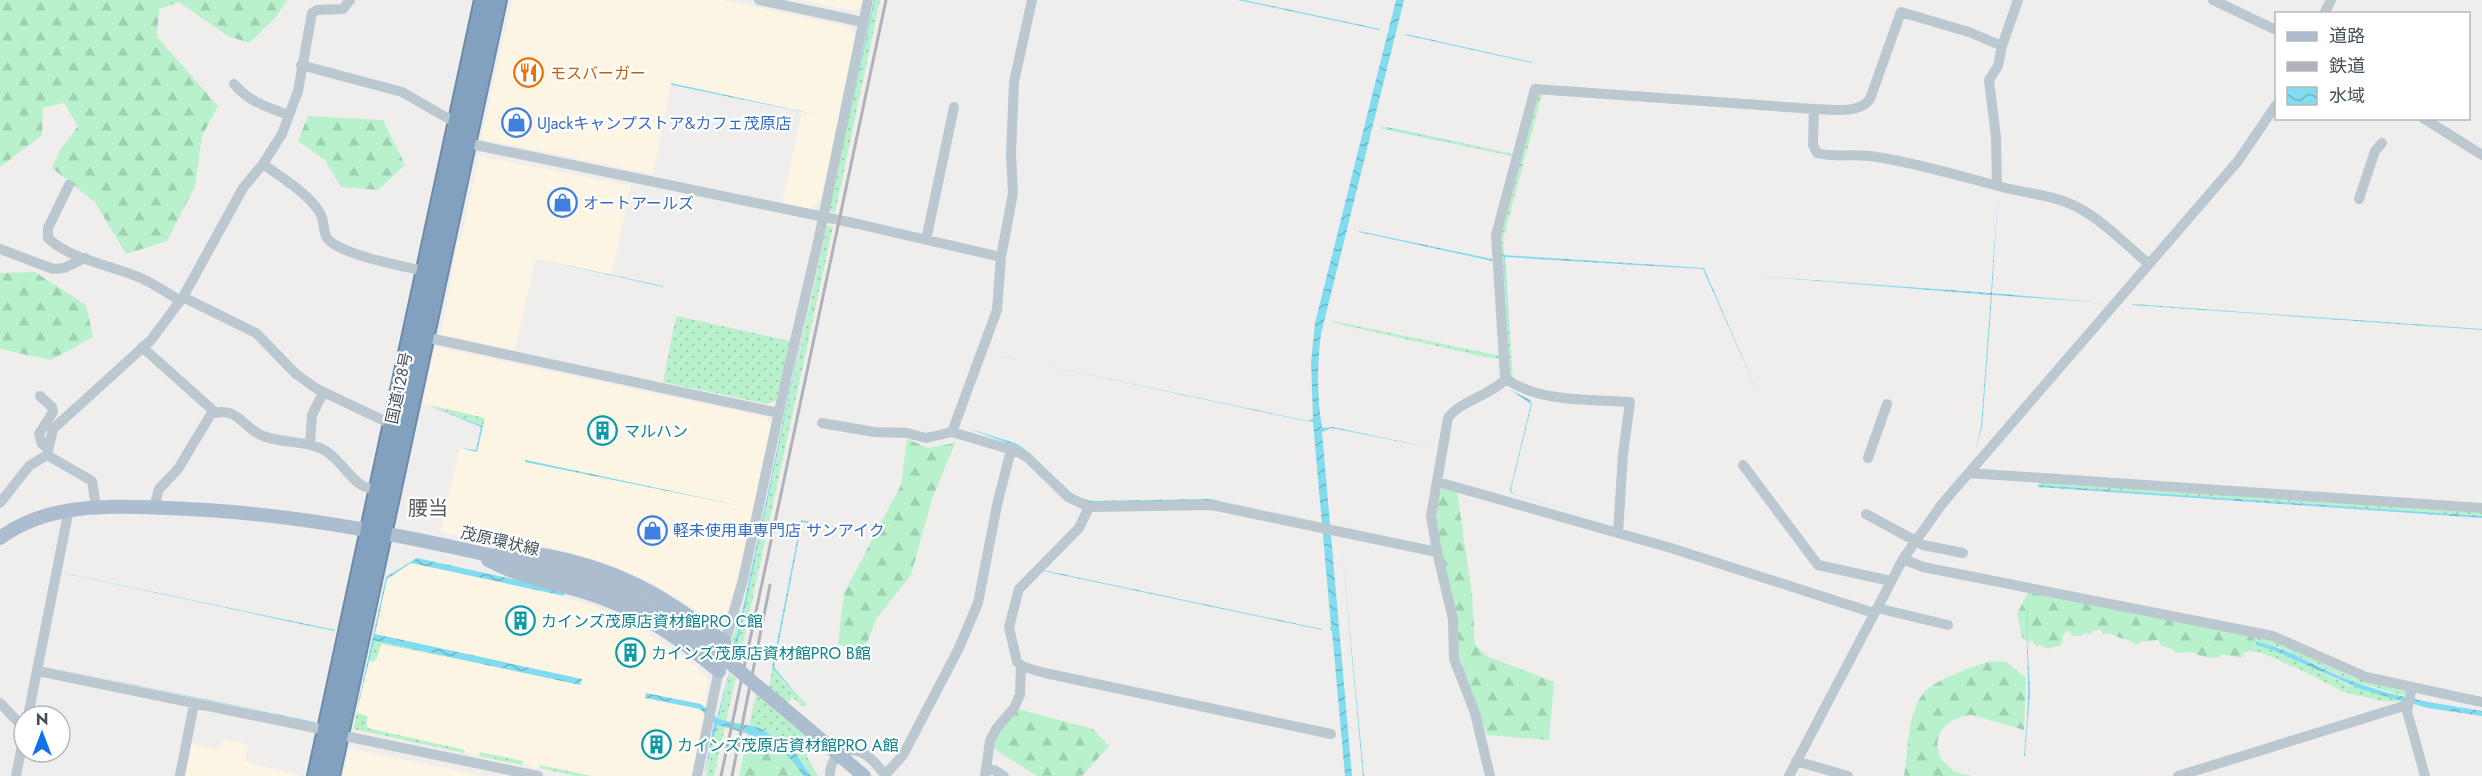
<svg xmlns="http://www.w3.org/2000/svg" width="2482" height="776" font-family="Jost,'Noto Sans JP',sans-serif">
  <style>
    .commercial { fill: #fdf5e4 }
    .grass { fill: url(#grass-dots) }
    .forest { fill: url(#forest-firs) }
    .water { fill: url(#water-waves) }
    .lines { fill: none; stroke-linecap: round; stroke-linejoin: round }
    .highway-casing { stroke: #6d8cab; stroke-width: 20 }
    .minor { stroke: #bcc8d0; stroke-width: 10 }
    .major { stroke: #abbdce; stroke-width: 14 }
    .highway { stroke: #81a1bf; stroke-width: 16 }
    .rail { stroke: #afb2b8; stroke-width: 3 }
    .major-bridge { stroke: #abbdce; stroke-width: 14 }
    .labels { text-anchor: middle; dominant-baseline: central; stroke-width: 4.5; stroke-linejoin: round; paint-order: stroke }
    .food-label { font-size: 16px; fill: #c56008; stroke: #fff; text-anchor: start }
    .shop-label { font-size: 16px; fill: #366cbe; stroke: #fff; text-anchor: start }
    .street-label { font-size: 16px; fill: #44515b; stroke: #fff }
    .culture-label { font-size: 16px; fill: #0d838f; stroke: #fff; text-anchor: start }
    .quarter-label { font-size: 20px; fill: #595d62; stroke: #fff }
  </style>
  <defs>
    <pattern id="grass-dots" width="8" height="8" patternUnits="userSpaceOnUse" patternTransform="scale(1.5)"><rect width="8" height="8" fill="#b8f1cc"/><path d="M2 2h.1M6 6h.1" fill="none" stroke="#9fd0b1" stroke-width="1.8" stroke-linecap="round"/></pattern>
    <pattern id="forest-firs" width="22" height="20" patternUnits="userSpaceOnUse" patternTransform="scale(1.5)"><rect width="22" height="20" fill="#b8f1cc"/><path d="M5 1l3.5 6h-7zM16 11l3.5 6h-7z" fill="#9fd0b1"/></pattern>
    <pattern id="water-waves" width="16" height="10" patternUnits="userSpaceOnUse" patternTransform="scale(1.5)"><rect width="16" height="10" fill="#82dcf0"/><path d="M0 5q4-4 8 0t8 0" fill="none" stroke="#6cb5c5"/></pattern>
  </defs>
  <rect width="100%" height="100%" fill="#f0eded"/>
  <path class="commercial" d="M512,0H722L850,27L855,36L821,200L809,209L782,204L802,112L818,115L671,83L653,174L481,139Z
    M801,0H863L861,6L854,11Z
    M479,156L631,186L611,275L529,258L535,260L515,350L441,334L458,240H461Z
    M435,347L765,417L771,424L737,581L723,623H717L654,584L609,564L526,540L493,537L492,542L440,532L460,448L477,452L485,418L423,404Z
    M417,558L566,591L564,598L594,606L630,622L684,657L708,678L704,713L691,776H576L353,729L386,577Z
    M222,739L248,744L245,762L303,776H185L191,744L220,750Z
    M352,749L464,772L483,776H343L349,751Z"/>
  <path class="grass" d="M874,0H880L835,213L829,210Z
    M1540,93L1542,94L1503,240L1513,379L1509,375L1499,239L1536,96Z
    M1380,125L1386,128L1513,154L1512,156L1382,129Z
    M825,226H833L739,662L728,652L744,603L733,648H731L730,652L733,653L741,627L826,230Z
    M676,316L790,341L776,400L768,404L663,382Z
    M1333,321L1501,356L1499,359L1481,356L1334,323Z
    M802,334L764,514L789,389Z
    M430,405L485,418L483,426Z
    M2038,481L2482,512V516L2038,485Z
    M2254,637L2276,642L2354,678L2407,690L2405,696L2349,680L2278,647L2255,641Z
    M372,641L476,663L381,644L377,658L373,662L368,660Z
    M2256,645L2272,650L2349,685L2405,700L2404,702L2382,701L2344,692L2301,670L2262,653L2250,651L2256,648Z
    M772,668L784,683L807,704L804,707L792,697L788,703L769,687Z
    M730,674L736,678L726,721L718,720Z
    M756,694L809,739L807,757L818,776H811C798,752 777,732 749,726Z
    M357,713L367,716V728L465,750L464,753L353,729Z
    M716,725L725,727L714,776H706Z
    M480,752L523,761L522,765L479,756Z
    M540,765L592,776H576L539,768Z"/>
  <path class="forest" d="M0,0H288L273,20L249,43L228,36L179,2L159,9L157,37L218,106L202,136L195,186L167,241L126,254L95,202L52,168L60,150L78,126L64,103L43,108L42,135L0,167Z
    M308,116L383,120L405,165L378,190L341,187L325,160L298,141Z
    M35,272L86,305L93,337L51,360L0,349V273Z
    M907,439L928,448L955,443L932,499L911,575L876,619L863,653L838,644L844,593L901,485Z
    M1443,488L1457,492L1472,594L1475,645L1487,656L1554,682L1549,740L1487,735L1455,646L1435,509L1440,491Z
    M2028,592L2254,636L2256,648L2244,653L2241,658L2222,654L2218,658C2210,658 2199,657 2193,652L2177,653L2171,648L2162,646L2158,640L2141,642L2136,645C2128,637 2119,640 2110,633L2103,635L2100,628L2098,631L2094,630L2090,635L2086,632L2081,636H2073L2068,630L2063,635L2062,645L2047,649L2040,645L2036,646L2032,640L2029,642L2022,637L2017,614Z
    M1991,661L2007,662L2026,678L2024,730L1972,715C1926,719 1926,770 1972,776H1904C1908,753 1908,711 1923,694C1935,679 1973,667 1991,661Z
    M1018,709L1093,729L1109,746L1082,776H1037L993,748L995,737Z
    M748,733C771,740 793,754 803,776H739Z"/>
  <path class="water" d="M874,0H875L829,210Z
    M1238,0H1244L1380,29L1379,30Z
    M1396,0H1404L1321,334C1317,365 1317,397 1322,428L1333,427L1437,449L1332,428L1322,432L1352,776H1345L1332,631L1330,630L1331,626L1313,422L987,353L1305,421L1313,419L1311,362L1315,323Z
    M1406,34L1532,62V63L1405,35Z
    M671,83L818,115L672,85Z
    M1540,95L1503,240L1504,255L1704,268L1760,398L1703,269L1505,257L1512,375L1503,240Z
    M1386,127L1513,154L1386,128Z
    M1998,193L1992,293L2104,303L1992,295L1982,427L1975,453L1981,427L1991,295L1756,276L1991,293Z
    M825,229L741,627L718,719L760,728L792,748L811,776H803C784,742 753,735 717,725L704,776L714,723L700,709L645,698L646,693L701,704L717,718L729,673L732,653L730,652V648H733L739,627Z
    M1359,231L1492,259V261L1359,232Z
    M529,257L663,286V287Z
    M2132,304L2482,329V330L2133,305Z
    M1509,389L1530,400L1532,404L1511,489L1513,494L1612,523L1512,494L1510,490L1531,404Z
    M425,404L483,426L477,452L460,448L476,450L481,427Z
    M967,428L1015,443L1022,447L1074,495L1090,501L1210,499L1221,501L1313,520L1220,501L1089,502L1073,495L1021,448Z
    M525,460H526L751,508L525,462Z
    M2038,485L2482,516V518L2038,487Z
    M801,520L869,534L802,522L774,667L800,699L772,668Z
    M1341,539L1364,776H1363Z
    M417,558L566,591L564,596L411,563L387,579L375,634L582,679L580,685L374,641L354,723L386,577Z
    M1043,570L1322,629V630L1043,571Z
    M63,573H64L335,630L334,631Z
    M2028,600L2027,634L2030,692L2025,756H2024C2026,734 2028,712 2028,690C2028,659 2025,630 2028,600Z
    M2255,641C2290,649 2319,669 2352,681C2393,697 2439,704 2482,711V716L2428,708L2363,690L2272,650L2256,645Z
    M44,666L315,722V723Z"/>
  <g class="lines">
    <defs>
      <path id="highway" d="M316,776L483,0
        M331,776L498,0"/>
    </defs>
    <use href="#highway" class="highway-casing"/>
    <path class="minor" d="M759,0L863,22
      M2213,0L2276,30
      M2324,14L2331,0
      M301,65L402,92L449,119L461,122
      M234,84C249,102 267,107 289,115
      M1814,109L1813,145L1817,153C1836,158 1857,153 1877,157C1921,164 1963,177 2006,188C2030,194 2054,195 2077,207C2104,221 2126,245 2149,264
      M2423,118L2482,155
      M461,142L858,224L1001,257
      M263,164C282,178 308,193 320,213C326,223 321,235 331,242C349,256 401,266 424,271
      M69,185L48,228V238C70,260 115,266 143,279C156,285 168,293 180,301
      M1997,186L1996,137L1989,80L1998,66L2002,46L2018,0
      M2359,199L2375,151L2382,143
      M926,240L954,107
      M0,249L53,269L64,268L85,258
      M183,297L256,333L296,374L317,389L391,424
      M420,336L779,413
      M142,347L216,413
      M40,396L52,407L53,412L39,434L42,444L48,449
      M822,423L874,432L907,433L926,438L952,432L1016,451L1027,457L1068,497L1089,507L1212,505L1437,552L1431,516L1448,418C1461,400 1490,396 1506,379
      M952,432L997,310L1001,257L1013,193L1011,154L1014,82L1032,0
      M310,444L312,415L323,393
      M47,455L53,429L151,340L183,297L243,188L263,164L282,134L298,91L312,13L317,10L343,9L350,0
      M1868,458L1887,404
      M1743,465L1818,565L1891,581
      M1969,473L2482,508
      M1438,482L1671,548L1874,613
      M0,503L29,466L47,455L92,481L96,507
      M154,507L159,489L178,469L211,414C237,405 243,428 263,436C284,444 307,440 326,451C340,460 351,480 363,486C367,488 373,489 377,490
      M1089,507L1079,528L1019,589L1009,627L1017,662L1024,667L1045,673L1331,734
      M1866,514L1923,545L1963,553
      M1618,533L1623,454L1630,402C1590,399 1541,403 1506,379L1505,376L1496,235L1535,89L1814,109C1831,109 1858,115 1870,99L1901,12L1969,32L2002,46
      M1437,552L1453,619L1454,659L1475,713L1490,776
      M1903,559L1923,567L2273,636L2366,677L2482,702
      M1877,608L1948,625
      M723,649L743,580L786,379L818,242L868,0
      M38,671L325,730
      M2412,687L2407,711L2425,776
      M0,703L24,728
      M28,716L69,509
      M340,735L538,776
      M1796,761L1848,776
      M987,770H994L1004,776
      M180,775L194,704
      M885,775L903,755L958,650L978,603L997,505L1011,450
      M16,776L24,735
      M697,776L720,665
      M830,776C829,756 849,743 866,755C874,760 880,769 886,776
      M985,776L990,741L996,729L1014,708L1020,695L1021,665
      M1789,776L1903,559L1942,504L2238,161L2276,105
      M2178,776L2407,705"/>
    <path class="major" d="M0,538C48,502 111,506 167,508C294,512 418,538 541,567
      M501,551C560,552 626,574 675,607C692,618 708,630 724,642
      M488,560C524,580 564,583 602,598C647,615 682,641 719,671"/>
    <use href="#highway" class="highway"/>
    <path class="rail" d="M721,776L886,0
      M732,776L770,585"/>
    <path class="major-bridge" d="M541,567L577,576L619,591L677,623L716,651L864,776"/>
  </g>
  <defs>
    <symbol id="restaurant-ring" viewBox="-11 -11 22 22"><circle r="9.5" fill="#fff" stroke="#e8710a" stroke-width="1.5"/><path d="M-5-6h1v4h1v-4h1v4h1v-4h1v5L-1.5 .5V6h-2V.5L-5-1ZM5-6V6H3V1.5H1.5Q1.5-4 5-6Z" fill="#e8710a"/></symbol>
    <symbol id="shop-ring" viewBox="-11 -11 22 22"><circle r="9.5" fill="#fff" stroke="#3f7fe0" stroke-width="1.5"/><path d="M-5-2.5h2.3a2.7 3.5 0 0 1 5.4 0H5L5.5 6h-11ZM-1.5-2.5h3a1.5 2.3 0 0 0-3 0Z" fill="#3f7fe0"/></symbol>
    <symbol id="building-ring" viewBox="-11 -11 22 22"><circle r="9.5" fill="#fff" stroke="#0f9aa8" stroke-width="1.5"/><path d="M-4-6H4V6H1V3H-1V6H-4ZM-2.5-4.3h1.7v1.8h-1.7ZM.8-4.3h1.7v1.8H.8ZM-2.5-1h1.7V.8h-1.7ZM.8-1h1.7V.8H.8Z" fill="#0f9aa8"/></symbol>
  </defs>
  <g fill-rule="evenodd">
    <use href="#restaurant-ring" x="512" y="56" width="33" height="33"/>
    <use href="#shop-ring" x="500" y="106" width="33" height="33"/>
    <use href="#shop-ring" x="546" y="186" width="33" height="33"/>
    <use href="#building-ring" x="586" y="414" width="33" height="33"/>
    <use href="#shop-ring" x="636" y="514" width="33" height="33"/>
    <use href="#building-ring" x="504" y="604" width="33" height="33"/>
    <use href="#building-ring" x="614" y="636" width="33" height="33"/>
    <use href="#building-ring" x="640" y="728" width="33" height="33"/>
  </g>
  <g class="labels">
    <g class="food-label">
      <text x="550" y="73">モスバーガー</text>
    </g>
    <g class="shop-label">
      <text x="537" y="123">UJackキャンプストア&amp;カフェ茂原店</text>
      <text x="583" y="203">オートアールズ</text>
      <text x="673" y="530">軽未使用車専門店 サンアイク</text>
    </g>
    <g class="street-label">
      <text transform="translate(399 388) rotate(-78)">国道128号</text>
      <text transform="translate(500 541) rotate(13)">茂原環状線</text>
    </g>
    <g class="culture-label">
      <text x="624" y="431">マルハン</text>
      <text x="541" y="621">カインズ茂原店資材館PRO C館</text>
      <text x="651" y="653">カインズ茂原店資材館PRO B館</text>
      <text x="677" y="745">カインズ茂原店資材館PRO A館</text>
    </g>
    <g class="quarter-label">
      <text x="428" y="508">腰当</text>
    </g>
  </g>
  <rect x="2275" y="12" width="195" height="108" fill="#ffffff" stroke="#b4b9bd" stroke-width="1.5"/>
  <rect x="2287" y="32" width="30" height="9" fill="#abbdce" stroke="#b4b9bd" stroke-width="1.5"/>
  <text x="2329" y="42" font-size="18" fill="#44515b">道路</text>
  <rect x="2287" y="62" width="30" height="9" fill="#afb2b8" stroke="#b4b9bd" stroke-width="1.5"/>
  <text x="2329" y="72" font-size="18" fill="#44515b">鉄道</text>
  <rect x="2287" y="87" width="30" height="18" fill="url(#water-waves)" stroke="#b4b9bd" stroke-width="1.5"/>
  <text x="2329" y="102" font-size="18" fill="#44515b">水域</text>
  <g transform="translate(42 734)"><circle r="28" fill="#ffffff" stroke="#b4b9bd" stroke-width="1.5"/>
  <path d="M0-4.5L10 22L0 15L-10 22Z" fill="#0f73e7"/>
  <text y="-9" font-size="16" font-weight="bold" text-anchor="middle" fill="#44515b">N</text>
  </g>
</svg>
